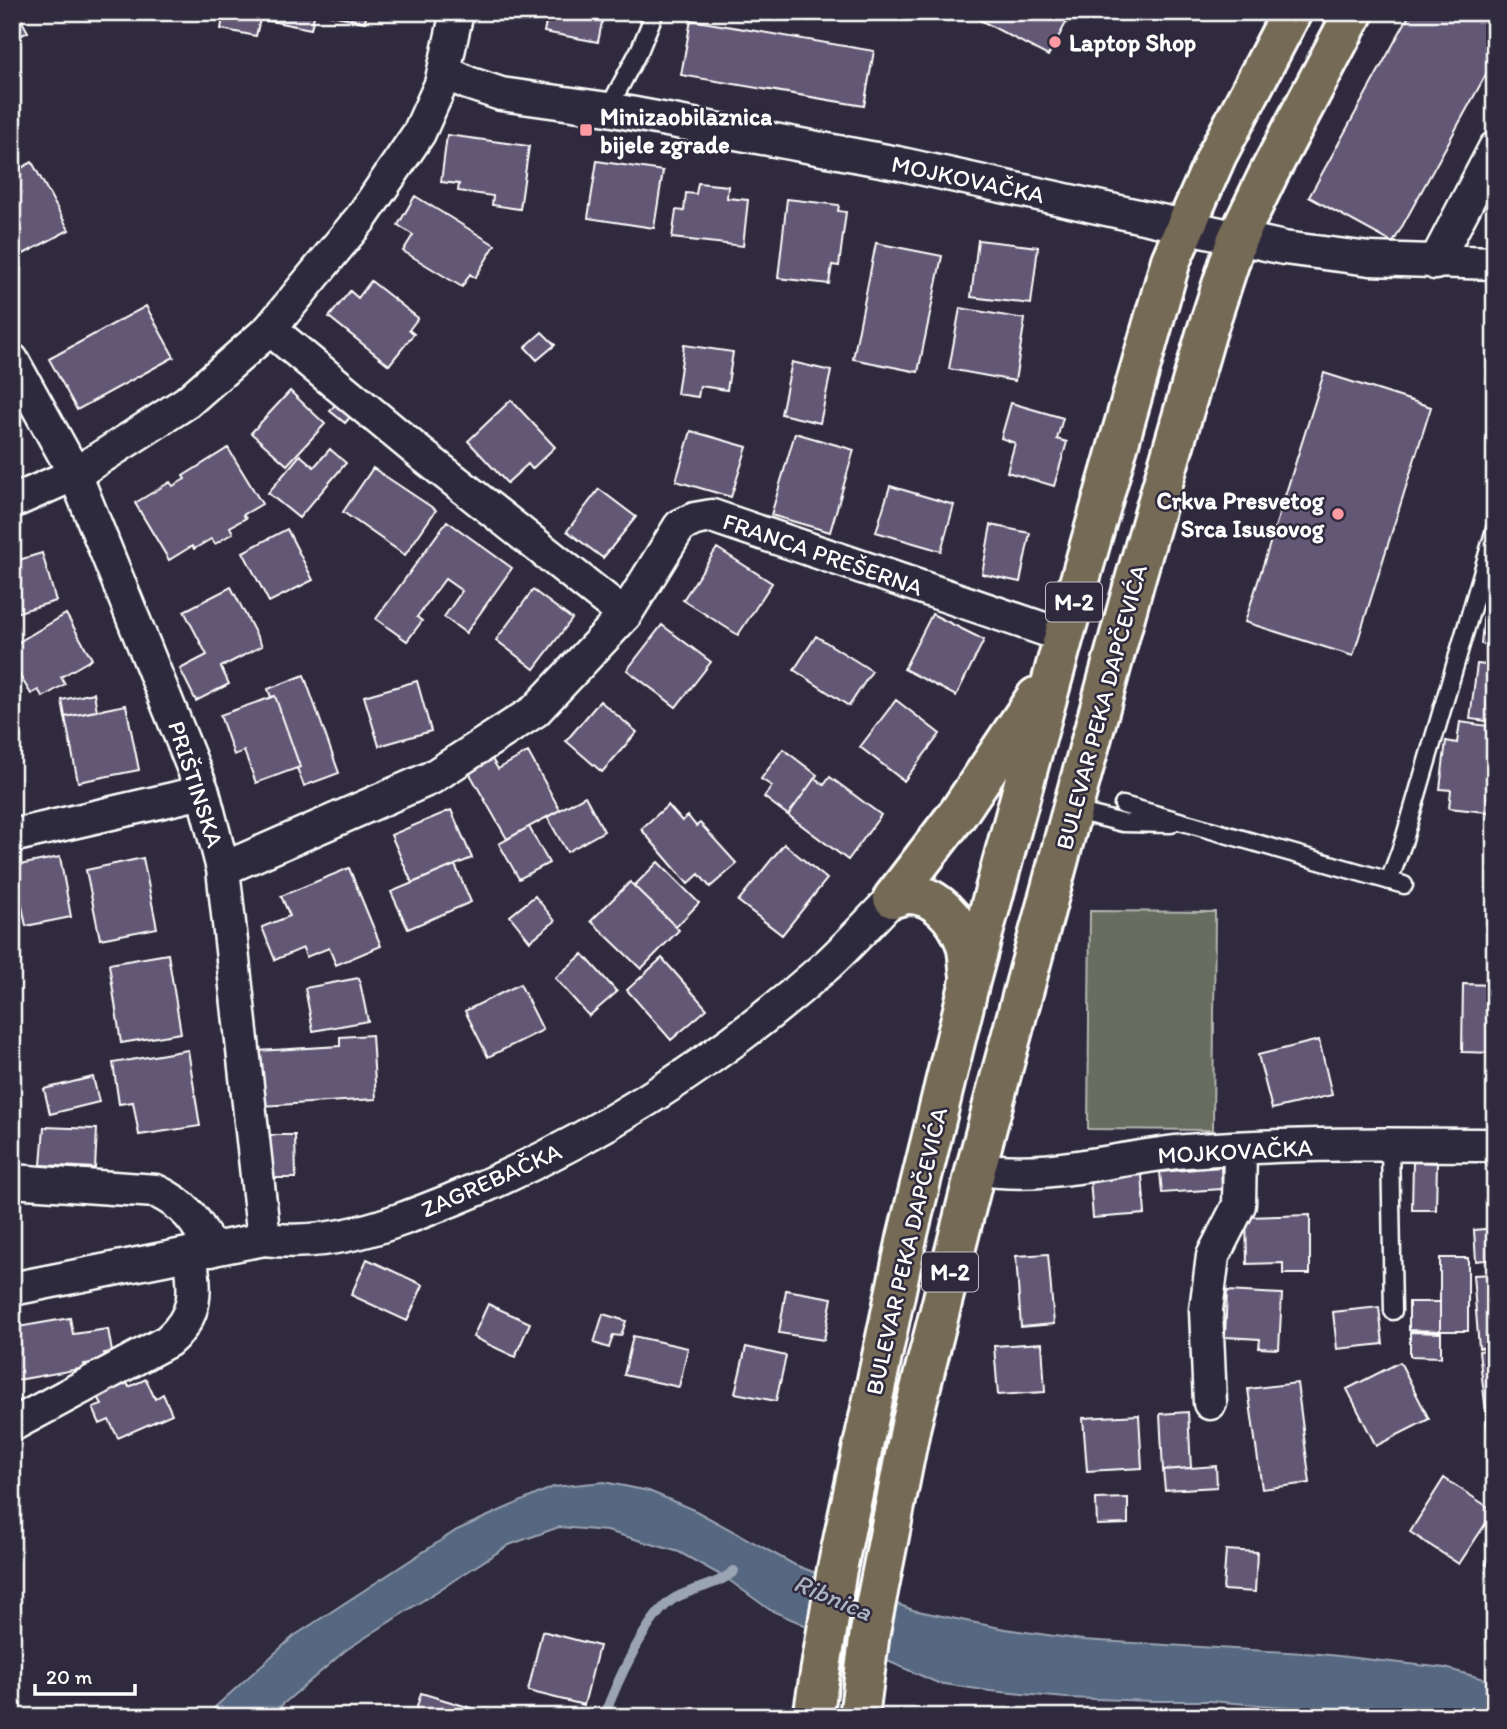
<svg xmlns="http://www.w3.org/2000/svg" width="1507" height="1729" font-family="Itim,sans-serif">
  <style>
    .green { fill: #676d60; stroke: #b3b6b0; stroke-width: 2 }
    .water { fill: #566781; stroke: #9aa4b3; stroke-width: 2 }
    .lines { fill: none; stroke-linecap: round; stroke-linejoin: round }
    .stream { stroke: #9aa4b3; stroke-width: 10 }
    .building { fill: #625875; stroke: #fff; stroke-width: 2 }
    .service-casing { stroke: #fff; stroke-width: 21 }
    .minor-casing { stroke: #fff; stroke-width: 37 }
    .primary-casing { stroke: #fff; stroke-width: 44 }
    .service { stroke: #2f2a3d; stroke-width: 16 }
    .minor { stroke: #2f2a3d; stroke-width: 32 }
    .primary { stroke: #756a55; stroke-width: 38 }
    .poi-dot { fill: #ff9aa2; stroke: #2f2a3d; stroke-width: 2.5 }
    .labels { text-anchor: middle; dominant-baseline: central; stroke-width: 5; stroke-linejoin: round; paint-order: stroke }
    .shield { fill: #2f2a3d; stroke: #c1bfc5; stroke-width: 2 }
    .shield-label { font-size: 23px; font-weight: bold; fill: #fff }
    .poi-label { font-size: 24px; font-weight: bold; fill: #fff; stroke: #2f2a3d; text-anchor: start }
    .street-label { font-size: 24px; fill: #fff; stroke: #2f2a3d }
    .water-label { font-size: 26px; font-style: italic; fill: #aab3c0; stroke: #2f2a3d }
  </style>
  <rect width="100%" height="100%" fill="#2f2a3d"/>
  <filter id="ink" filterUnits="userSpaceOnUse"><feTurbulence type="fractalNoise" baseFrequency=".0143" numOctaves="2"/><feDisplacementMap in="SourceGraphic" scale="14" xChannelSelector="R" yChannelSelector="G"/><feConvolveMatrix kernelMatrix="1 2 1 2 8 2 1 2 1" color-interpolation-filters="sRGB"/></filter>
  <g filter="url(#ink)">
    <path class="green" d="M1090,911L1215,912L1213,1130L1088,1129Z"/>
    <path class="water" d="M604,1482L649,1491L696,1511L795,1565L913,1610L1005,1629L1083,1640L1320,1654L1445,1668L1495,1682V1717H1449L1419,1713L1297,1708L1210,1701H1153L1066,1698L990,1691L938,1683L770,1610L726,1578L679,1552L607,1531L559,1527L509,1545L346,1650L268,1717H204L294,1636L457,1530L553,1487Z"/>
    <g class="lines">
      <path class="stream" d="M604,1717C615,1686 647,1614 675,1598C695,1587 717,1586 734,1571"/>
    </g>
    <path class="building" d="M12,12H17L28,32L12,40Z
      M224,12H315L311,29L260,19L256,36L221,29Z
      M317,12H367L365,22Z
      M548,12H604L598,42L544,32Z
      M982,12H1072L1048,56L978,19Z
      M1411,12H1495V58L1393,243L1309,197Z
      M691,20L874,51L864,106L681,75Z
      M447,135L529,146L520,209L492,205L493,196L458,191L459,184L441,182Z
      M597,161L663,171L654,228L588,218Z
      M32,162L69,230L12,260V173Z
      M698,183L728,186L727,198L748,200L743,246L672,238L676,210L684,211L686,193L696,194Z
      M415,196L495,245L475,278L470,274L462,287L403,251L413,235L398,225Z
      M787,199L839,205L838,211L846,212L839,266L832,265L829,284L778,278Z
      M978,240L1038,247L1031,304L971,297Z
      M876,243L942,256L918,372L853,359Z
      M371,281L418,318L409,330L414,334L389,365L329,317L350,291L358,298Z
      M146,306L174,357L77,410L49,359Z
      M960,308L1025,319L1015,381L949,369Z
      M542,332L555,345L537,360L525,347Z
      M684,345L733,352L727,390L700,386L698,397L677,394Z
      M792,362L831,371L820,423L781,414Z
      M1324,373L1431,407L1353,656L1245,622Z
      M290,391L325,424L287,465L251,433Z
      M342,396L357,409L345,423L330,411Z
      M511,400L555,447L532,469L528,464L507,483L468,441Z
      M1011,403L1063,418L1057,439L1067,442L1054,486L1007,472L1015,443L1001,438Z
      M691,431L747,447L731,497L676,481Z
      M795,433L854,450L830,532L771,515Z
      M228,448L262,504L243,515L246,518L230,527L233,533L215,544L211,539L194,549L192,546L169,560L135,503L170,482L173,486L185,479L183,476Z
      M330,449L346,463L299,518L268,493L300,455L314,467Z
      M373,468L436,510L405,555L343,512Z
      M890,486L954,505L941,551L876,532Z
      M599,489L636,517L603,558L567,531Z
      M447,521L512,568L466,633L444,617L462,591L445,579L417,617L422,621L407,641L376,619Z
      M991,525L1030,533L1020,582L982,574Z
      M287,529L313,580L269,602L243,552Z
      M717,548L772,583L738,635L683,600Z
      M42,553L56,601L12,614V562Z
      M231,587L262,646L221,667L229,684L196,701L180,669L207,655L184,611Z
      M533,590L572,619L534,669L496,640Z
      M1485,603L1495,604V646L1481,644Z
      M66,614L92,659L61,677L65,684L43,697L38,690L31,694L12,663V646Z
      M932,614L984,640L956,696L904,669Z
      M662,625L711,662L676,707L627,670Z
      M816,636L872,671L849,706L794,670Z
      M1477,664L1495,666V722L1470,719Z
      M304,675L339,773L304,786L297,768L300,767L275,696L271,697L268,689Z
      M417,681L431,731L379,746L364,696Z
      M94,693L97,711L65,717L62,700Z
      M275,696L300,767L256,783L244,751L234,755L220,715Z
      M896,700L940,734L904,781L860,747Z
      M600,701L637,732L602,772L566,741Z
      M126,705L139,770L78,782L65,717Z
      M1460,722L1495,727V813L1449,808L1451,790L1440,789L1446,741L1457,743Z
      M783,749L817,775L788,815L764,797L772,786L761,779Z
      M528,752L560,810L507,839L467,769L490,756L498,769Z
      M830,777L881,815L848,860L788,815L815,778L824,785Z
      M585,796L604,831L567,852L547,817Z
      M668,805L682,821L688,816L696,826L700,823L737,864L710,887L699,874L688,884L641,829Z
      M451,810L472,858L412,883L391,835Z
      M529,827L549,863L519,879L499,844Z
      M784,844L827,879L782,935L738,901Z
      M60,857L71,917L26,926L14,866Z
      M143,858L157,928L100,939L86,870Z
      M658,862L699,903L676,927L634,886Z
      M455,865L471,902L408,929L391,892Z
      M349,868L381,946L336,965L329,948L306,957L303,948L275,960L262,927L290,916L281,896Z
      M630,882L679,930L641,969L591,921Z
      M535,896L555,921L530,941L510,916Z
      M168,954L181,1033L121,1043L109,964Z
      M583,954L617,992L589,1016L555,978Z
      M662,958L707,1009L671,1040L627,990Z
      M359,978L368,1021L313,1031L305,988Z
      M520,984L543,1030L488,1057L465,1011Z
      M1463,984L1495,985V1053L1462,1052Z
      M372,1035L376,1099L261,1106L257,1051L340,1046V1037Z
      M1319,1040L1332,1095L1272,1109L1258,1055Z
      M188,1050L200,1126L139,1135L133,1102L119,1104L113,1063Z
      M93,1077L99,1102L50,1114L44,1089Z
      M12,1093H17L15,1143L12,1142Z
      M44,1127L97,1129L95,1168L41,1165Z
      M266,1135H295L296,1178H267Z
      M1413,1162L1437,1163L1436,1210H1412Z
      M1221,1167L1222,1189L1162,1193L1160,1172Z
      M1142,1175L1145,1214L1093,1218L1090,1179Z
      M1310,1215V1274H1283V1263L1247,1264L1246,1217Z
      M1495,1228V1259L1476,1261L1474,1230Z
      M1048,1254L1054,1324L1021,1327L1016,1256Z
      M1440,1258H1468V1331H1440Z
      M367,1259L423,1285L407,1321L351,1295Z
      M1495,1274V1347L1479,1348L1473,1275Z
      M786,1290L832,1298L824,1340L779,1333Z
      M1227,1291L1282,1294L1279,1349L1259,1348L1260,1339L1225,1337Z
      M1409,1302H1440V1331L1409,1330Z
      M488,1304L530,1323L515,1357L473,1337Z
      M1379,1307L1383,1344L1337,1349L1333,1312Z
      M603,1314L626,1321L621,1336L613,1335L609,1348L594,1343Z
      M70,1318L73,1334L108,1329L112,1352L104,1353L106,1361L84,1364L85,1368L12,1381V1328Z
      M1410,1332L1441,1333V1357L1410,1356Z
      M633,1336L688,1348L679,1387L624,1375Z
      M1042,1343L1045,1392L998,1395L994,1346Z
      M746,1347L786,1356L776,1401L735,1393Z
      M1495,1349V1429L1488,1430L1479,1351Z
      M1400,1362L1429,1419L1376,1446L1347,1389Z
      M146,1379L155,1399L163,1394L172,1414L118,1438L109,1420L100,1424L93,1408L102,1405L98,1396L127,1383L129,1387Z
      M1297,1383L1310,1483L1262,1489L1248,1389Z
      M1188,1412L1191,1468L1163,1470L1160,1414Z
      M1139,1415L1142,1468L1087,1471L1083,1418Z
      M1216,1466L1217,1487L1165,1490L1163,1470Z
      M1444,1478L1494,1511L1459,1564L1410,1532Z
      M1128,1498V1524L1097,1525L1096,1499Z
      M1226,1550L1257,1552L1255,1592L1223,1590Z
      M1495,1551V1570L1486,1564Z
      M542,1631L599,1646L584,1705L528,1691Z
      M421,1693L471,1708L468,1717H414Z"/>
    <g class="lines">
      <defs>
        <path id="service" d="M608,109L640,49L655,12
          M1123,805L1404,885
          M1072,810L1123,823L1171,824
          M1389,881L1403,843L1495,529
          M1390,1145L1393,1311"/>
        <path id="minor" d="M445,72L468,83L501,94L608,109L897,163L1284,248L1370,259L1495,263
          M1435,263L1495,148
          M270,329L421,454L625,615
          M12,360L75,474L203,792L223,869L264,1239
          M12,502L75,474L187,402L270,329L361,218L419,133L441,84L457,12
          M12,836L203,792
          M223,869L431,778L535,711L625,615L680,526L695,519L712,516L1064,636
          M976,1168C1045,1181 1118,1157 1187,1151C1289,1143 1392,1144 1495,1145
          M12,1181L156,1191C184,1204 198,1221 211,1250
          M12,1289L264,1239C333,1247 386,1226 449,1201C586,1146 715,1064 826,966C849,945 871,920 893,898
          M1210,1403L1206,1310L1213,1256L1239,1205L1240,1148
          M12,1425L168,1341C198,1315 196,1291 190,1254"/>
        <path id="primary" d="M893,898L959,812L1036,697
          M893,898C898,897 904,894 909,894C936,894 957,920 965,942C969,952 968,965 970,975
          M813,1717L837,1569L907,1238L970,981L1064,636L1171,260L1217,155L1292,12
          M859,1717L870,1632L911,1425L976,1168L1072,810L1135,580L1206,334L1237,239L1269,173L1354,12"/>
      </defs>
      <use href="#service" class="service-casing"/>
      <use href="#minor" class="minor-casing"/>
      <use href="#primary" class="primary-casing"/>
      <use href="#service" class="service"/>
      <use href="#minor" class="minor"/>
      <use href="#primary" class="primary"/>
    </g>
  </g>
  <g class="poi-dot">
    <circle cx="1055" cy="42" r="7"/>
    <rect x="579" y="123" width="14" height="14" rx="3.5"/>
    <circle cx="1338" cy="514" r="7"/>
  </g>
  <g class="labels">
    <g class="shield">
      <rect x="1046" y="582.5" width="56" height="39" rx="5"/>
      <rect x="922" y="1252.5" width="56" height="39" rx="5"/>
    </g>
    <g class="shield-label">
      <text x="1074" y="602">M-2</text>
      <text x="950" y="1272">M-2</text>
    </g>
    <g class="poi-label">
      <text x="1069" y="42">Laptop Shop</text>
      <text x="600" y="116">Minizaobilaznica<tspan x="600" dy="28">bijele zgrade</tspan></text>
      <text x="1324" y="500" text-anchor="end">Crkva Presvetog<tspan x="1324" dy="28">Srca Isusovog</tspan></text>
    </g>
    <g class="street-label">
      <text transform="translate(968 179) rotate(12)">MOJKOVAČKA</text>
      <text transform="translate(823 554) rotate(19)">FRANCA PREŠERNA</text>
      <text transform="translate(1101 707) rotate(-75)">BULEVAR PEKA DAPČEVIĆA</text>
      <text transform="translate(196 784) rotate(72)">PRIŠTINSKA</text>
      <text transform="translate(1235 1151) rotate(-3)">MOJKOVAČKA</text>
      <text transform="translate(491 1180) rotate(-24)">ZAGREBAČKA</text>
      <text transform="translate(906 1251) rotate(-77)">BULEVAR PEKA DAPČEVIĆA</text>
    </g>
    <g class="water-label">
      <text transform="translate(833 1597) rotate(23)">Ribnica</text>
    </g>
  </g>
  <rect width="1507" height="1729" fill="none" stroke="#2f2a3d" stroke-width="42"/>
  <rect x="21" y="21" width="1465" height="1687" fill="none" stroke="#fff" stroke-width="2.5" filter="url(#ink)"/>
  <path d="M35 1684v10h100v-10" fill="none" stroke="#ffffff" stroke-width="3.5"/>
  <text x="46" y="1684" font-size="21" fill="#ffffff" stroke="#2f2a3d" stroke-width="5" paint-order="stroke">20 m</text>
</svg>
